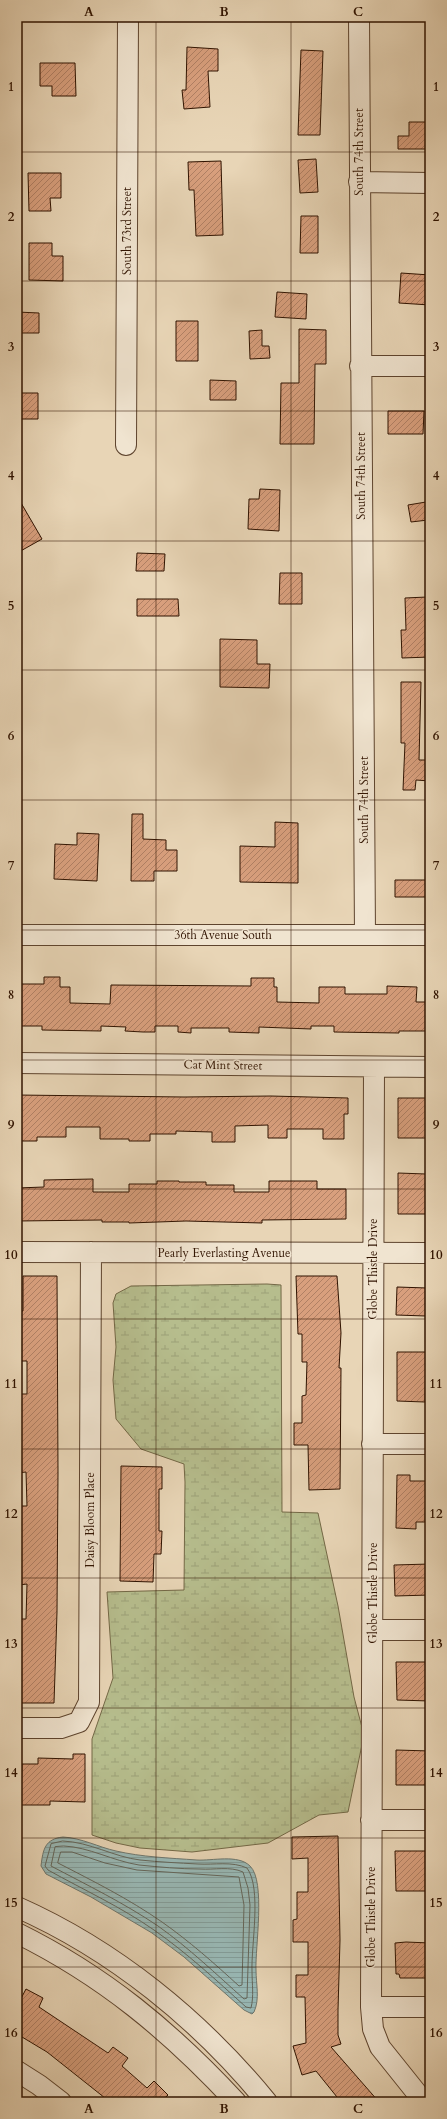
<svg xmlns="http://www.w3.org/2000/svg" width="447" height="2119" font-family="Cardo,serif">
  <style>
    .wetland { fill: url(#wetland-marsh); stroke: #736846 }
    .water { fill: url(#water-rules); stroke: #6e766d }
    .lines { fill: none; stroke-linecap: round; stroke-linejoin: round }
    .shore { stroke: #64665a; stroke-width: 1 }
    .building { fill: url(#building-hatch); stroke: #301300 }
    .minor-casing { stroke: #5e442e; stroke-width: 22 }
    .minor { stroke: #f0e4d0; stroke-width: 20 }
    .grid { fill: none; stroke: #301300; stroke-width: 1; stroke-opacity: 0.55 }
    .labels { text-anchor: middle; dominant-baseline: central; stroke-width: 3; stroke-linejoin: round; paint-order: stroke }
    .street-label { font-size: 12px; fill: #301300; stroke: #f0e4d0 }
    .neatline { fill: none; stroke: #301300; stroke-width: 1.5 }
    .grid-label { font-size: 13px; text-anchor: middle; font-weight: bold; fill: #301300 }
  </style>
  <defs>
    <pattern id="wetland-marsh" width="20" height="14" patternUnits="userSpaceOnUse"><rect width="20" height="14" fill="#b6bd8d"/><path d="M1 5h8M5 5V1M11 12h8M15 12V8" fill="none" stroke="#9da278"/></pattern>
    <pattern id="water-rules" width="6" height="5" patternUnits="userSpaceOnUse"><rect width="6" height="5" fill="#98b8b5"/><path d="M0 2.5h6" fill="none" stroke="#839d9a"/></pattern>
    <pattern id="building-hatch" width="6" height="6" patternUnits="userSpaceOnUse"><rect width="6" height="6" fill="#d89f7d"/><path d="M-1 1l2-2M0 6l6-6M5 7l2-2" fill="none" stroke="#b08064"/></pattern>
  </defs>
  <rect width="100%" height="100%" fill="#e8d5b6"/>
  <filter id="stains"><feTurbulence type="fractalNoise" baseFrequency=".005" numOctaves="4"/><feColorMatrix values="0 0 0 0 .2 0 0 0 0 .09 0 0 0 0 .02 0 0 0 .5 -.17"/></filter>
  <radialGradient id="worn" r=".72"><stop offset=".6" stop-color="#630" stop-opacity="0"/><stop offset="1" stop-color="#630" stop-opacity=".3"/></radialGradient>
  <path class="wetland" d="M267,1284L281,1285L282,1512L318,1513L338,1606L354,1697L364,1735L348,1812L319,1815L268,1843L192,1852L140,1848L116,1843L92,1835V1739L113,1678L107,1592L184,1590L185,1482L184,1464L141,1449L116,1419L113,1380L116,1347L113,1303L116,1294L131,1286Z"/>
  <path class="water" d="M63,1837C82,1838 98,1847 116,1851C142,1857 169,1858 197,1860C212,1861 238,1854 250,1866C266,1881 255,1948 256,1970C256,1984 260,1999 254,2012L252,2014L244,2010L184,1957L152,1933L91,1897L46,1874L41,1866C43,1849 45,1839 63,1837Z"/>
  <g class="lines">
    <path class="shore" d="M63,1841C90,1842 114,1857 140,1860C159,1862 179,1863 198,1864C214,1865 232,1861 247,1868C262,1888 251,1946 252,1971C252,1984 254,1996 251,2008L246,2007C216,1980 187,1953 154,1930C121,1907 84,1890 48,1870L45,1866L51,1844Z
      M64,1846C89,1847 113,1861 139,1865C159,1867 180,1869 200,1869C214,1870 230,1866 243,1872L248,1888L250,1905L247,1998L244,1999C216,1974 189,1948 158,1926C124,1903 87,1885 51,1866L55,1847Z
      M61,1852H72L105,1863L137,1870L239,1877L244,1905L242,1985L239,1986C214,1963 189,1941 162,1922C129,1899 93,1881 58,1863Z"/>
  </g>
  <path class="building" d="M187,47L218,49V71H208L210,107L184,109L182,90H186Z
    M301,50L323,51L320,135H298Z
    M40,63H75L76,96H52V86H40Z
    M409,122H430V149H398V136H409Z
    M316,159L318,192L300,193L298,160Z
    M221,161L223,235L196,236L194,190H189L188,162Z
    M28,173H61V198H50L51,211H29Z
    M301,216H318V253H300Z
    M29,243H52V256H63V281L29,280Z
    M401,273L430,275V305L399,303Z
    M277,292L307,294L306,319L275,317Z
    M17,312L39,313V333H17Z
    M176,321H198V361H176Z
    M299,329L326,330V364H315L314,444H280L281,383H299Z
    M262,330V346H269L270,358L250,359L249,331Z
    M210,380L236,381V400H210Z
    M17,393H38V419H17Z
    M388,411H424L423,434H388Z
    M260,489L280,490L279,531L248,529L249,499H259Z
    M17,496L42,539L17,553Z
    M426,502L428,520L411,522L408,505Z
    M137,553L165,554L164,571H136Z
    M280,573H302V604H279Z
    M427,597L430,657L402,658L401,630H406L405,598Z
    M137,599H178L179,616H137Z
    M220,639L257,640V664H270L269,688L220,687Z
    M401,682H421L419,760H430V781L416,780L415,790H403L405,743H401Z
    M132,814H143V839L166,840V850H177V871H154V881H131Z
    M275,822L298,823V883L240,882V846L275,847Z
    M77,833L99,834L97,881L54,879L55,844L77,845Z
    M395,880H426V897H395Z
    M44,977H60V987H70V1003L110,1004L111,985L251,986V978H274V987H277V1002L319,1003V987H345V994H387V986L417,987L416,1002H430V1031H399V1033L334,1032V1026H311V1029L259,1027V1033L229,1032V1028H191V1033L178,1032V1026H155V1032H143L125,1031L126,1027L101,1026V1031L42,1030V1026H17V984H44Z
    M17,1095L184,1097L271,1096L348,1098V1114H344V1139H323V1129H287V1138H268V1125L235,1126V1142H212V1132L176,1131V1134H150V1141H129V1139H100V1127H66V1137H37V1141H17Z
    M398,1098H427V1138H398Z
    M398,1173L426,1174V1214H398Z
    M93,1179V1192H129V1184H157V1181H179V1182H206V1185H234V1192H269V1181H317V1189H346V1219L262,1220V1223L186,1221L129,1223V1222H102V1220L17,1221V1188L44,1187V1180Z
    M23,1276H57L58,1472L57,1612L54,1703H17V1619H26L27,1584L19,1585L17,1557V1506H27L26,1472L17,1473V1394H27V1361H19L20,1333H17V1311H23Z
    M296,1276H337L341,1333L339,1368H341L340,1489L309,1490L308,1445H294V1423H302V1396L306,1395L307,1362H302V1334H298Z
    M397,1287L427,1288L426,1316L396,1315Z
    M397,1352H426L425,1402L397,1401Z
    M121,1466L162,1467V1489H159V1531H162L161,1554H154L153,1582L120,1581Z
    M397,1475H410V1481H426L425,1522H416V1529L396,1528Z
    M430,1564V1595L395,1596L394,1565Z
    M396,1662H430V1701L397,1700Z
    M396,1750L430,1751V1785H396Z
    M73,1754H85V1802L50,1801V1805H21L22,1764H38V1758L73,1759Z
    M338,1836L340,1940L338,2010V2035L341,2044L331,2047L379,2102H341L316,2071L302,2075L293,2046L306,2043L305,1997H296V1975H308V1942H293V1920L297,1919V1892H308V1858L292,1859V1837Z
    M395,1851H430V1891H396Z
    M406,1942L430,1943V1978H400L399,1974H396L395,1943Z
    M26,1989L43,1998L39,2007L108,2053L113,2047L128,2058L122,2066L147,2088L154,2081L168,2095L161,2102H110L47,2052L17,2034V2006Z"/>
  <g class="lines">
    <defs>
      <path id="minor" d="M359,17L365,935
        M359,182L430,183
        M360,366H430
        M126,445L128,17
        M17,935H430
        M17,1063L430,1067
        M374,1067L371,2007L373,2029L380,2047L424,2102
        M17,1252L430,1253
        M372,1444H430
        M373,1630H430
        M17,1728H61L79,1722L89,1702L91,1252
        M371,1820H430
        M17,1907C114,1950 200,2020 267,2102
        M17,1933C104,1976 170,2031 236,2102
        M371,2007H430
        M17,2071L39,2085L61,2102"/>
    </defs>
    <use href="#minor" class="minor-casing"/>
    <use href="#minor" class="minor"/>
  </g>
  <path class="grid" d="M156,17V2102M291,17V2102M17,152H430M17,281H430M17,411H430M17,541H430M17,670H430M17,800H430M17,930H430M17,1060H430M17,1189H430M17,1319H430M17,1449H430M17,1578H430M17,1708H430M17,1838H430M17,1967H430"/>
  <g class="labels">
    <g class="street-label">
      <text transform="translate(359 152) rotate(-90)">South 74th Street</text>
      <text transform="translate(127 231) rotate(-90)">South 73rd Street</text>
      <text transform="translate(361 476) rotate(-90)">South 74th Street</text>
      <text transform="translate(364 800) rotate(-90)">South 74th Street</text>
      <text x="223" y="935">36th Avenue South</text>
      <text transform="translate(223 1065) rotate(1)">Cat Mint Street</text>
      <text x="224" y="1253">Pearly Everlasting Avenue</text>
      <text transform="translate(373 1269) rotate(-90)">Globe Thistle Drive</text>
      <text transform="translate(90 1520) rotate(-90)">Daisy Bloom Place</text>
      <text transform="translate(373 1593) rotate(-90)">Globe Thistle Drive</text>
      <text transform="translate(371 1917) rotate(-90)">Globe Thistle Drive</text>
    </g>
  </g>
  <rect width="447" height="2119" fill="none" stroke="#e8d5b6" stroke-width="44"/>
  <rect x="22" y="22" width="403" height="2075" class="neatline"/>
  <g class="grid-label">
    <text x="89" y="16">A</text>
    <text x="224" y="16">B</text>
    <text x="358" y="16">C</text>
    <text x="11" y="91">1</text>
    <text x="436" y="91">1</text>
    <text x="11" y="221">2</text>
    <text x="436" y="221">2</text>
    <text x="11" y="351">3</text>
    <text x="436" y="351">3</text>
    <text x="11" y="480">4</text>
    <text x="436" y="480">4</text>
    <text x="11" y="610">5</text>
    <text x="436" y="610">5</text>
    <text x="11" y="740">6</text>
    <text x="436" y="740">6</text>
    <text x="11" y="870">7</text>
    <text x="436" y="870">7</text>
    <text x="11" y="999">8</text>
    <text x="436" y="999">8</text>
    <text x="11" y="1129">9</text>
    <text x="436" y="1129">9</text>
    <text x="11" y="1259">10</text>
    <text x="436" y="1259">10</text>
    <text x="11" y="1388">11</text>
    <text x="436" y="1388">11</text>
    <text x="11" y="1518">12</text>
    <text x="436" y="1518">12</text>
    <text x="11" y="1648">13</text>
    <text x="436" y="1648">13</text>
    <text x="11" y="1777">14</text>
    <text x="436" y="1777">14</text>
    <text x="11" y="1907">15</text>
    <text x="436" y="1907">15</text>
    <text x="11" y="2037">16</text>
    <text x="436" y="2037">16</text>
    <text x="89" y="2113">A</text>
    <text x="224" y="2113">B</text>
    <text x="358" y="2113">C</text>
  </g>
  <rect width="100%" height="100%" filter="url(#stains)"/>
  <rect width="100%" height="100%" fill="url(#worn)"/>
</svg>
